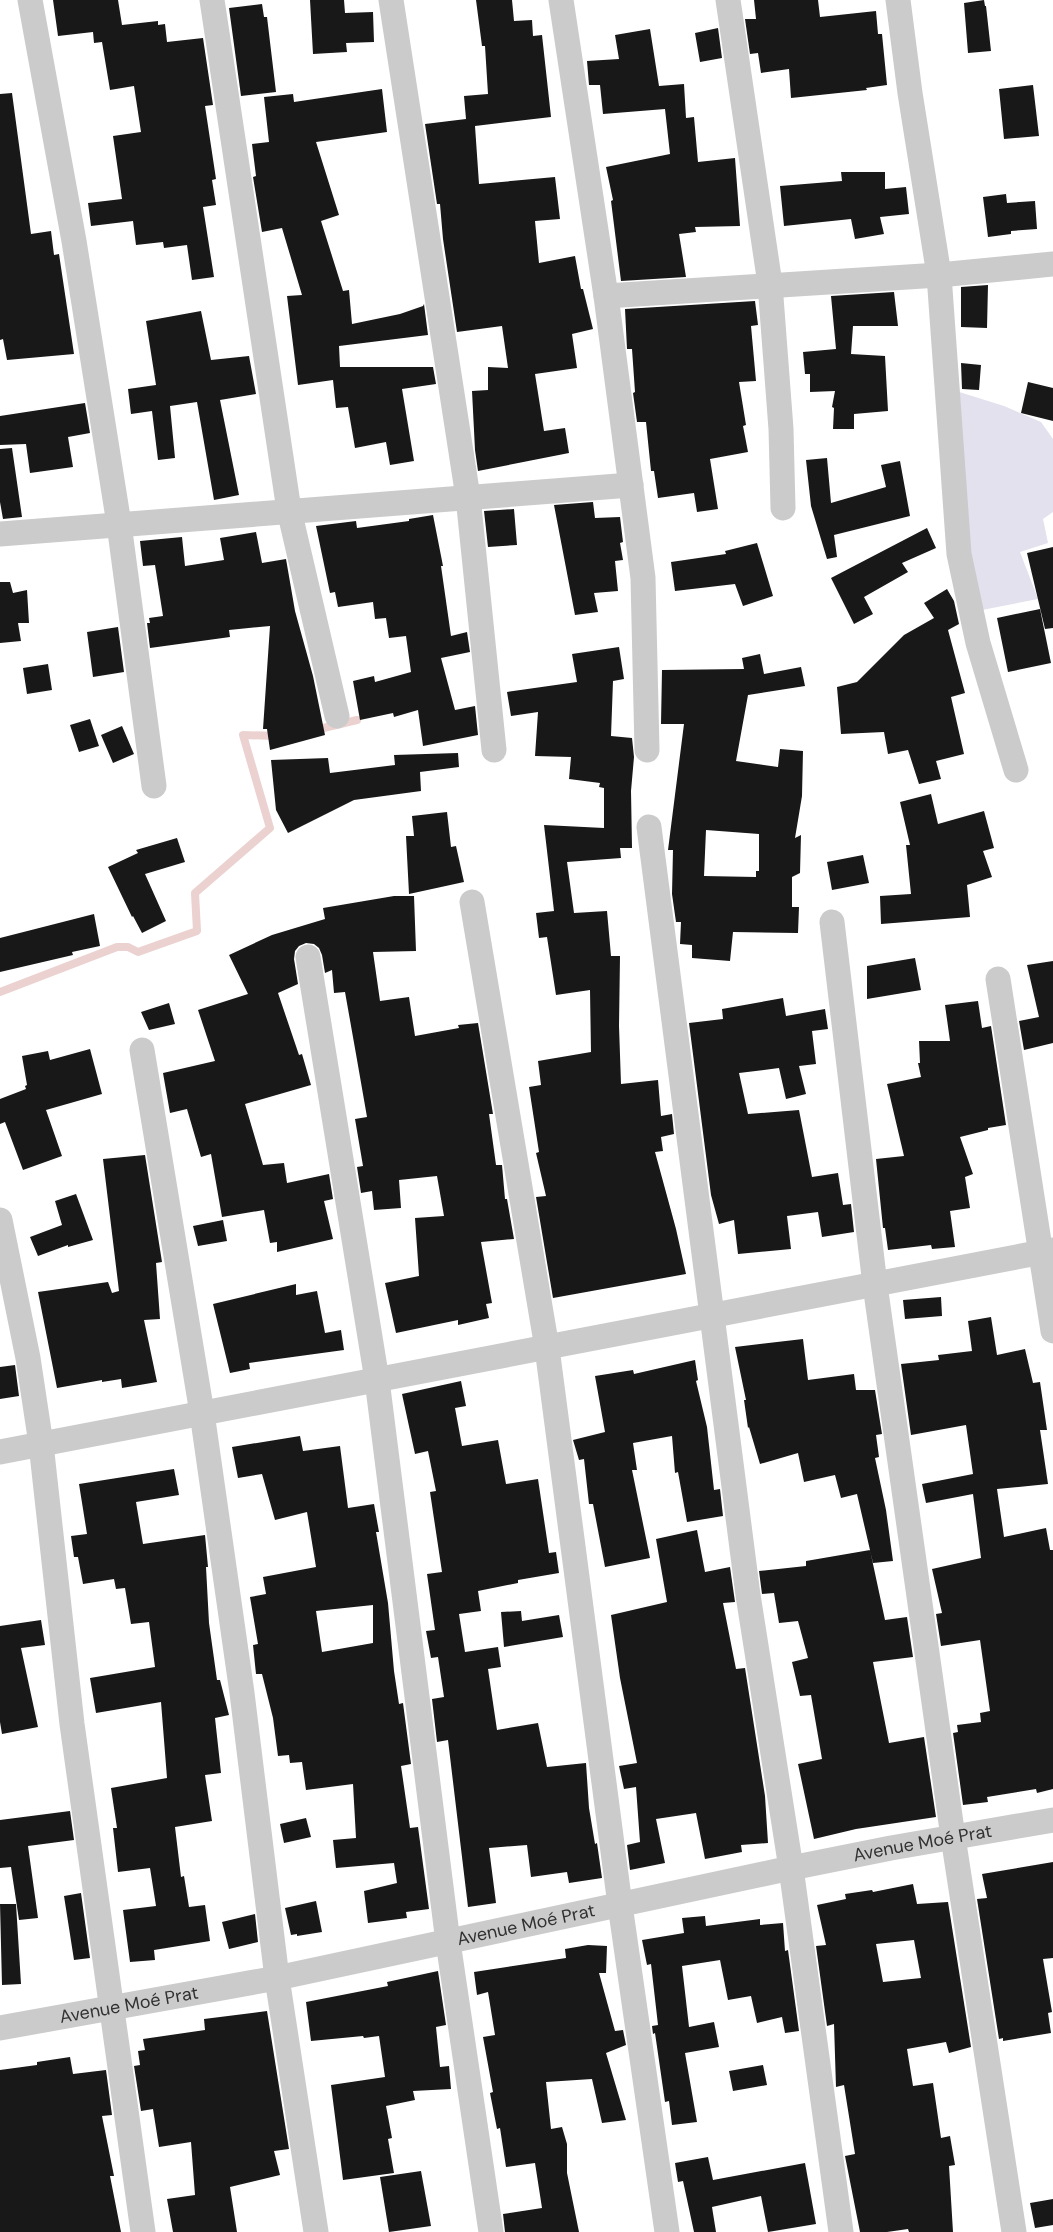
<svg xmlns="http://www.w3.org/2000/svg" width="1053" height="2232" font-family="'DM Sans',sans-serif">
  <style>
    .green { fill: #e3e1ed }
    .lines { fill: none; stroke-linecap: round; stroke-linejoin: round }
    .stream { stroke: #ebd1cf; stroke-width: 8 }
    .building { fill: #181818; fill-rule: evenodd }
    .minor { stroke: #cbcbcb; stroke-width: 25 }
    .labels { text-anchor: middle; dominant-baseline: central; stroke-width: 5; stroke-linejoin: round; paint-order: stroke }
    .street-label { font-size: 18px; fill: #313131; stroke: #fff }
  </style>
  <rect width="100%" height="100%" fill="#fff"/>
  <path class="green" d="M953,390L1004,406L1041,422L1053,439V512L1043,519L1048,543L1020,552L1038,599L977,611Z"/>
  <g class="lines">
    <path class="stream" d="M315,730L357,720
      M0,992L117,947H128L138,952L197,931L195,893L270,828L243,735L277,736"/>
  </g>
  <path class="building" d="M53,0H118L122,25L158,21V25L165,24L167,42L203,38L213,105L205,106L216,179L212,180L216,205L203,207L214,277L192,280L187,245L164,248L163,242L136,245L133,221L91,226L88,203L122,199L113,136L141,132L134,86L110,90L102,42L94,43L93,32L58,36Z
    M310,0H344L345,13L373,12L374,42L346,43L347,52L313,54Z
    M476,0H512L514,21L532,20L533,36L542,35L551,117L475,126L479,184L555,177L560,219L535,221L539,263L575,256L581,289H583L593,329L572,334L577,368L535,374L544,431L565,428L569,453L478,471L475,450L472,391L488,390V367L508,368L502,326L457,332L443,239L440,204H437L425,124L466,119L464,96L488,94L485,46H482Z
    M754,0H818L820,17L876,11L878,34H882L887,85L866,88L867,90L791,98L789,69L761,73L758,53L750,54L745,19H756Z
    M984,0L985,6H986L991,51L968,53L964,3Z
    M262,4L264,17H267L276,92L241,96L229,8Z
    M718,28L722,58L700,62L695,33Z
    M650,29L659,86L684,84L686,118L694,117L698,162L735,158L740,226L695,227L696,232L679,234L686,277L621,281L611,201L613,200L606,167L670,154L665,109L603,114L600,85H589L587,61L619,59L615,35Z
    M1033,85L1039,136L1004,139L999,89Z
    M382,89L387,132L316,142L339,215L321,221L343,291L349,290L352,324L400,314L423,306L424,304L428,335L339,346L340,367H433L436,384L402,389L414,461L390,465L386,442L355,448L348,407L336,408L333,380L298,385L287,296L302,295L282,228L262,232L253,177L256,176L252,144L269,142L264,97L293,94L294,102Z
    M12,93L31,234L51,231L54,255L59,254L74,354L7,360L3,339L0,340V94Z
    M841,172H885V189L906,187L909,214L880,217L884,234L855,239L851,219L784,226L780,186L842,181Z
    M1006,194L1007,203L1035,201L1037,229L1011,231V234L988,237L983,197Z
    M988,285L987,328L961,327V287Z
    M894,292L898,326H853L851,354L885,356L888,411L854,414V429H833L834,408L832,407L835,391L810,392V374H805L803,352L836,349L831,296Z
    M755,301L758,325L751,326L756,381L739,382L746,425L743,426L748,452L710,459L718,509L697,512L694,493L658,498L654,471H651L646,422H637L633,393L635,392L632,349H627L625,309Z
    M201,311L211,360L249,356L256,394L220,400L239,495L214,500L197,402L170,406L175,458L158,460L152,411L131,414L128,389L156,385L146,321Z
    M961,363L981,365L979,390L962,389Z
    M1028,382L1053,388V421L1021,413Z
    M85,403L90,433L68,437L73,467L30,473L26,444L0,445V416Z
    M12,448L22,517L3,519L0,502V449Z
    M827,458L831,503L886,487L881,465L900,461L910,516L834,535L837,557L827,559L811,506L806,460Z
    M593,502L595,518L620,517L623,542L620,543L623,560L615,561L618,591L594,593L598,612L575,615L554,505Z
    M514,509L517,545L488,547L484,511Z
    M433,515L443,566H441L451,636L467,632L470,652L441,658L455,710L475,706L478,735L423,746L418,710L394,717L393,713L360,720L353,681L374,676L375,682L411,672L406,636L389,638L386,618L375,619L373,602L338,607L335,592L330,593L316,526L356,521L357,528L409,521V519Z
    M927,528L936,548L902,563L908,572L864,597L873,614L854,624L831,578Z
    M256,532L262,563L286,559L295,611L313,676L325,735L270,750L267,729H263L270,626L229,630L230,637L150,648L147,623H150L149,618L163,616L155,565L143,566L140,541L182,537L185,566L224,560L220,538Z
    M757,543L773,596L743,606L735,584L675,591L671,562L726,554L725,551Z
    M1053,547V628L1045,629L1027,553Z
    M0,582H10L13,593L27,590L29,623H18L21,641L0,643Z
    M947,589L954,601L959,624L948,630L965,693L951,697L964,754L936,761L941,779L919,784L908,750L888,754L884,732L841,734L837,687L857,682L904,635L934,618L924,603Z
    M1040,609L1051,663L1008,672L997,618Z
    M118,627L124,672L93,677L87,632Z
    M619,647L624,679L613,681L611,736L632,738L634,757L631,791L632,848H620L621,858L567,862L574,913L607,911L611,956H620L619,1026L621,1084L658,1080L661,1116L672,1114L674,1134L661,1137L663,1151L655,1152L676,1229L686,1274L553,1298L536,1197L546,1196L536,1153L539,1152L529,1087L541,1085L538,1061L591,1052L590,990L556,995L547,937L539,938L536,913L554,911L544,825L604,828V788L599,787L600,783L569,779L571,757L535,756L538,712L511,716L507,692L577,682L572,654Z
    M760,654L764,674L801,667L805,686L748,695L736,761L778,767L780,749L803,751L802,796L795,838L801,835L800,873L792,877V907H799L798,933L733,932L730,961L692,958V945L680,944L681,922H676L672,894L673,850H668L684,724H661L662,670L744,669L742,658ZM706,830L759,834V871H756V877L704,876Z
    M48,664L52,690L27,694L23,668Z
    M90,719L99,746L79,752L70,725Z
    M122,726L134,754L113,763L101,735Z
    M458,753L459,767L420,772L421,791L354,800L288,833L276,810L271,760L328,758L330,773L395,765L394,755Z
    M931,794L938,824L984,811L994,848L983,851L992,877L967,885L970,917L881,924L880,896L911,894L906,845H910L900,802Z
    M447,812L451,847L456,846L464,882L409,894L406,836H414L412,816Z
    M177,838L185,862L145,874L166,921L142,933L133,916L132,917L108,867L138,853L136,850Z
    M863,855L869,883L832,890L827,862Z
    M394,896H414L416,951L373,952L380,1001L409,997L415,1036L459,1028L458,1025L478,1023L493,1114H489L496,1165H502L505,1199H507L514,1239L481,1242L492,1303L486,1304L489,1318L458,1325V1320L396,1333L385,1283L419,1276L415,1218L444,1216L437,1176L399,1180L401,1208L374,1210L372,1191L361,1193L357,1167L363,1166L355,1119L367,1117L356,1054L345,992L334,993L332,970L325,973L322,955L319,948L314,944L306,943L299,946L295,951L294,959L298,984L278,993L299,1055L302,1054L311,1085L245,1104L263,1165L284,1163L287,1183L329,1174L333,1199L324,1201L333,1239L277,1252V1242L270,1243L264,1210L222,1217L211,1154L201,1157L187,1109L170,1113L163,1073L215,1061L198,1010L248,994L229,955L272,935L325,919L323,908Z
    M94,914L100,946L72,952L73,955L0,972V938Z
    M915,958L921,990L867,999V966Z
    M1053,961V1043L1024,1050L1019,1021L1039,1017L1027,965Z
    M783,998L786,1016L825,1009L828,1029L812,1031L816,1064L799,1066L806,1094L786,1099L779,1068L739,1073L748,1114L799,1110L812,1177L838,1173L843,1205L851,1204L854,1232L822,1237L818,1212L787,1216L791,1249L738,1254L734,1220L719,1224L711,1195L689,1023L723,1019L722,1009Z
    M978,1001L982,1028L991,1026L1006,1125L988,1128V1130L960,1137L973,1174L965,1177L970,1208L950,1211L955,1247L932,1249L931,1245L888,1250L885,1228H883L876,1159L904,1156L887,1084L921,1077L918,1063H920L919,1041H950L945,1005Z
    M169,1003L175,1024L149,1030L141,1012Z
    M90,1049L102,1094L46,1110L62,1156L23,1170L5,1122L0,1124V1099L26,1089L25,1086L27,1085L22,1056L48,1051L50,1060Z
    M145,1155L162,1262L156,1263L160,1319L144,1320L157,1382L122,1388L121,1379L102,1382V1380L57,1388L38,1292L108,1282L112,1293L119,1291L103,1159Z
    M76,1194L93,1240L68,1247V1245L38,1256L30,1237L62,1225L55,1201Z
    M223,1220L227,1241L198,1246L193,1226Z
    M296,1284V1295L317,1291L325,1333L341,1330L344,1350L249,1363L250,1369L230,1373L213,1304Z
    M941,1297L942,1316L905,1319L903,1300Z
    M991,1317L997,1355L1025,1349L1033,1383L1040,1382L1047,1430H1040L1048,1484L997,1489L1004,1537L1046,1528L1050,1550H1053V1789L1037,1793L1036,1789L987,1797L988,1802L963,1805L953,1733L958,1732L957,1725L981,1722L980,1713L990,1711L980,1640L941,1646L936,1614L942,1613L932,1569L981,1558L973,1494L926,1503L922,1484L973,1474L966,1425L911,1435L901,1364L939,1360L938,1355L972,1351L968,1321Z
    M803,1339L808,1380L854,1374L856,1390H875L882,1434L876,1435L879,1457L875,1458L886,1510L893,1561L873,1563L857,1494L841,1498L835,1475L804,1482L798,1453L760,1464L749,1427L748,1428L744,1400H746L735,1347Z
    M695,1360L698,1380L696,1381L707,1427L714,1490L720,1489L723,1516L687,1522L678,1472L675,1473L672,1436L633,1443L637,1470H632L650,1558L605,1567L593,1504H589L584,1459L579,1460L573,1440L605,1432L595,1376L633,1370L634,1374Z
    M15,1365L19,1396L0,1399V1367Z
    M461,1381L466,1406L455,1408L462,1446L498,1440L506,1484L538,1479L549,1553L556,1552L559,1573L518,1580V1583L478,1591L481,1611L459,1614L465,1652L498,1647L501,1667L488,1669L497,1730L538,1723L547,1767L586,1763L589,1808L595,1844L597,1843L602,1878L569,1883L567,1872L531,1877L527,1845L489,1848L496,1903L468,1907L448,1740L437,1742L432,1699L444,1697L438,1657L431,1658L426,1631L435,1630L427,1574L442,1572L430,1492L436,1491L428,1451L415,1454L402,1394Z
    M300,1436L303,1451L340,1446L348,1508L374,1504L379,1532H376L388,1603L379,1604L388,1603L394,1671L399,1704L403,1703L411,1764L401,1766L410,1828L418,1827L429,1909L406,1912L407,1918L368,1923L364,1891L397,1883L394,1863L336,1868L333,1840L356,1838L353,1784L306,1790L302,1762L290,1763L289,1755L278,1756L273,1718L262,1674H256L253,1645L258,1644L250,1597L266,1594L263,1577L316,1567L307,1512L275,1520L262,1474L238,1478L232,1447ZM373,1605V1643L322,1652L316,1611Z
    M174,1469L179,1495L136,1502L143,1544L205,1535L208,1567H206L209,1623L217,1680H220L229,1715L215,1718L221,1773L205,1775L212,1821L175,1827L181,1877L184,1876L189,1907L205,1905L210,1941L154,1950L155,1960L130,1962L123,1910L156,1906L150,1868L118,1872L113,1828H117L111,1788L167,1778L161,1702L96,1713L90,1678L155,1667L149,1622L131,1624L125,1588L116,1589L114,1579L83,1584L78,1557H74L71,1536L87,1534L79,1484Z
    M697,1530L705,1572L730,1567L735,1602L723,1603L736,1669L745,1668L765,1796L768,1843L741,1845L742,1852L705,1859L696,1813L656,1819L665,1863L630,1870L627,1845L640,1842L636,1787L624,1789L619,1766L637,1763L620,1678L611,1615L667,1602L656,1539Z
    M870,1550L885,1620L907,1617L913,1657L873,1662L889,1743L924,1737L936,1817L856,1829L814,1839L798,1764L822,1759L811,1695L800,1696L792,1662L808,1658L798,1621L779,1623L774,1593L762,1594L759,1571L806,1566V1561Z
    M521,1611L522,1621L559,1615L563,1637L504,1647L501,1612Z
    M41,1620L45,1645L21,1648L38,1727L2,1734L0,1722V1626Z
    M70,1811L74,1840L28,1846L38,1918L19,1920L11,1867L0,1868V1820Z
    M306,1818L311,1837L284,1843L280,1824Z
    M1053,1862V1958L1043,1959L1052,2012L1048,2013L1051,2033L1003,2041V2038L999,2039L977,1899L987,1898L982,1874Z
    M913,1884L917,1904L948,1902L971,2047L949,2053L946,2042L907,2049L913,2086L933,2083L941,2138L950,2136L955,2165L949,2166L953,2232H909L908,2229L887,2232H860L845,2156L855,2154L844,2085L836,2087L834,2024L827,2026L816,1946L826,1945L817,1905L846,1899L845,1894L872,1890L873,1892ZM914,1940L921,1978L883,1982L876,1944Z
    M81,1893L90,1958L74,1960L64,1896Z
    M316,1901L322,1932L297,1936V1934L291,1935L285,1908Z
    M0,1904H16L21,1984L2,1985Z
    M255,1914L258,1942L229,1949L222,1922Z
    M705,1916L706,1926L760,1919V1925L783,1923L785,1951L788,1950L799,2031L785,2033L782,2017L757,2023L751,1996L728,2000L720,1960L682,1966L689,2027L714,2022L719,2047L685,2053L697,2122L672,2125L669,2101L665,2102L655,2033L653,2034L652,2026L658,2025L651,1964L647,1965L642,1940L684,1933L682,1918Z
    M588,1945L607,1946L606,1973H599L615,2031L623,2030L626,2045L606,2053L626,2120L602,2123L592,2079L546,2082L551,2129L562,2127L567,2144V2173L579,2232H505L503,2214L542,2208L535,2163L506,2167L500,2128L497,2129L490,2093L493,2092L483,2037L495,2035L488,1992L477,1995L474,1972L566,1958L565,1949Z
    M438,1971L446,2025L436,2027L440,2067L449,2066L451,2089L413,2091L415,2100L386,2106L392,2138L388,2139L394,2173L343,2180L331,2085L385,2077L379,2036L364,2038L363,2036L311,2041L306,2002L388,1986L387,1982Z
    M267,2011L289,2149L274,2151L280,2175L230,2187L237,2232H173L167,2199L195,2195L191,2142L159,2147L153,2109L141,2111L134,2066L140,2065L138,2051L145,2050L143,2039L205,2030L204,2019Z
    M70,2057L73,2074L106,2070L112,2115L102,2116L114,2176H110L121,2232H0V2070L37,2065V2062Z
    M763,2065L767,2085L733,2091L729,2071Z
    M708,2157L713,2180L805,2163L816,2224L768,2232L761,2196L712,2207L716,2232H694L683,2181L678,2182L675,2163Z
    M421,2171L431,2226L389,2232L380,2177Z
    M1053,2199V2225L1035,2228L1030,2203Z"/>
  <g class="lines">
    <g class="minor">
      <path d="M30,0L74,241L119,524L154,786"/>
      <path d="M212,0L289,510L337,716"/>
      <path d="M391,0L468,497L494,750"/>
      <path d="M561,0L606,296L643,578L647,750"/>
      <path d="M728,0L770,284L781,429L783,508"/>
      <path d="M898,0L910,93L939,275L959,554L978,643L1016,770"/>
      <path d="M606,296L939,275L1053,264"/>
      <path d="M0,534L631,485"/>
      <path d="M649,827L748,1595L791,1868L841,2232"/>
      <path d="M472,902L547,1348L620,1905L667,2232"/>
      <path d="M832,922L875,1285L953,1837L1014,2232"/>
      <path d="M308,957L377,1380L448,1942L491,2232"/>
      <path d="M998,979L1053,1331"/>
      <path d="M142,1050L202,1413L242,1693L277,1978L316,2232"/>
      <path d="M0,1220L28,1358L41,1444L72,1724L143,2232"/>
      <path d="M0,1452L1053,1250"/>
      <path id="s1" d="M0,2028L277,1978L791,1868L891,1848L1053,1820"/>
    </g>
  </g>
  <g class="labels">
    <g class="street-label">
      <text stroke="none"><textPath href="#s1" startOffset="941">Avenue Moé Prat</textPath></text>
      <text stroke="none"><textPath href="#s1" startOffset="536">Avenue Moé Prat</textPath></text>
      <text stroke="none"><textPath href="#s1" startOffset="131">Avenue Moé Prat</textPath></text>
    </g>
  </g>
</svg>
